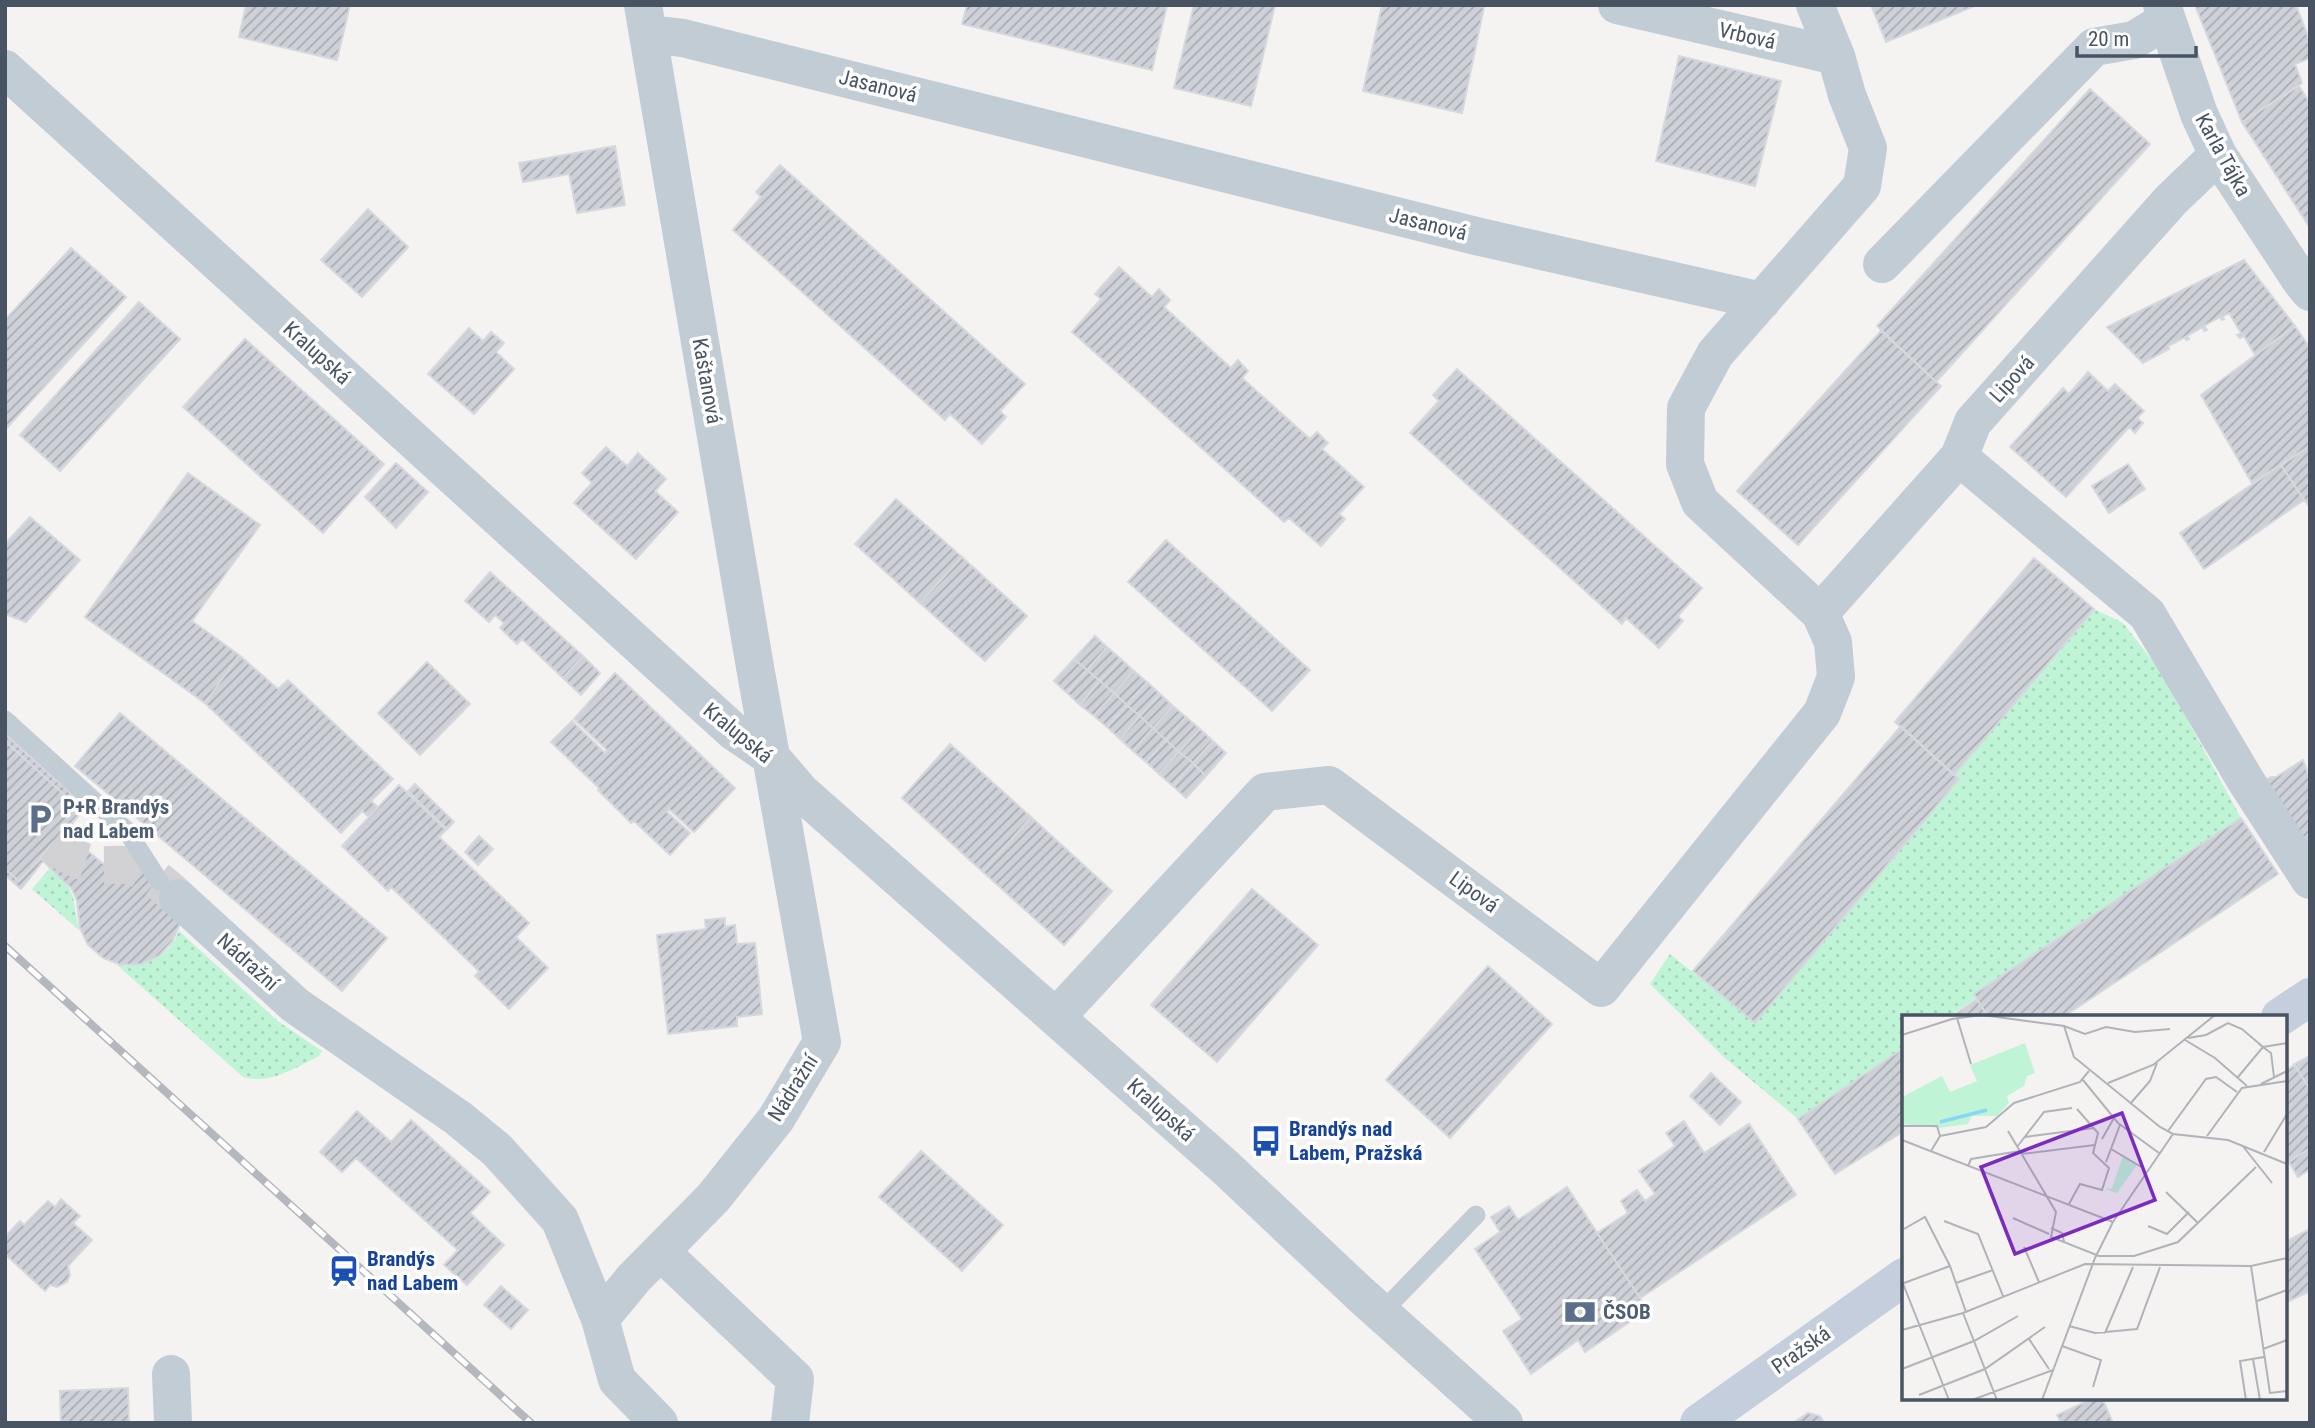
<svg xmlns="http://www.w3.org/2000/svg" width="2315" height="1428" font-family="'Roboto Condensed',sans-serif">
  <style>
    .grass { fill: url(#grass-dots) }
    .building { fill: url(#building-hatch); stroke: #d6d8de; stroke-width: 2 }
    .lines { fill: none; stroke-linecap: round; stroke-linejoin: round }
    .minor-tunnel { stroke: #d2d2d5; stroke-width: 38; stroke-dasharray: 38 19; stroke-linecap: butt }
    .service { stroke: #c2ccd5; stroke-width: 19 }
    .minor { stroke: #c2ccd5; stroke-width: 38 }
    .secondary { stroke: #c4cedc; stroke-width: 38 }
    .rail-casing { stroke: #b4b7bd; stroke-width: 8 }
    .rail { stroke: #fff; stroke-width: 5; stroke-dasharray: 16; stroke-linecap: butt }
    .labels { text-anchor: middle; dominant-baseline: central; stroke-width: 7; stroke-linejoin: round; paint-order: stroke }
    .street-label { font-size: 21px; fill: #485462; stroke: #fff }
    .service-label { font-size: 21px; font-weight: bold; fill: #4e5e75; stroke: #fff; text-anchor: start }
    .transit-label { font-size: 21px; font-weight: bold; fill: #164399; stroke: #fff; text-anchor: start }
    .inset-river { fill: none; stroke: #88d8f5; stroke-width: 3.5 }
    .inset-road { fill: none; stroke: #b0b3b8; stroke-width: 2 }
    .view { fill: #7b2cbf; fill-opacity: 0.15; stroke: #7b2cbf; stroke-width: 3.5 }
    .inset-edge { fill: none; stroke: #485462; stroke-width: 3.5 }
  </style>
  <defs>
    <pattern id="grass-dots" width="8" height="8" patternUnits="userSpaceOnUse" patternTransform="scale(1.75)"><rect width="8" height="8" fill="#bff4d7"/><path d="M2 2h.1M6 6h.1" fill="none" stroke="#a6d3bb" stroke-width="1.8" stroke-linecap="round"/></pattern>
    <pattern id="building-hatch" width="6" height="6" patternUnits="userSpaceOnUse" patternTransform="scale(1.75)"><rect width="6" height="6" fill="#ced1d8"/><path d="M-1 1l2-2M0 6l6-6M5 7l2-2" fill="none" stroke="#a9acb3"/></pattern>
  </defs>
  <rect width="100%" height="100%" fill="#f5f2f2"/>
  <path class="grass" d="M2094,609L2123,623L2162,673L2241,818L1948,1017H1904V1047L1798,1119L1726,1059L1650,984L1670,954L1755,1022L1959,779L1954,775Z
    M50,868C81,897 70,895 80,931L32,889Z
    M179,931L279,1022L322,1051L319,1056C295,1068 270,1085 243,1077L117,965C145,969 168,957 179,931Z"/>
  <path class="building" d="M246,5H350L337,60L239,37Z
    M967,5H1167L1152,70L962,24Z
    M1194,5H1275L1251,106L1174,88Z
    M1382,5H1474L1484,7L1462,113L1363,91Z
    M1871,5H1977L1886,42Z
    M2195,5H2296L2310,42V58L2295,64L2302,83L2242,122Z
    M1679,56L1781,81L1755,186L1656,161Z
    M2299,86L2310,103V228L2242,122Z
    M2090,89L2150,144L1936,382L1877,326Z
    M615,146L625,205L577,213L569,174L523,182L519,163Z
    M780,165L1025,384L1000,411L1006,417L982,444L950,414L945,420L733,230L761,197L756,192Z
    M368,209L408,247L362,297L321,260Z
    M71,248L126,297L5,430V320Z
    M2244,260L2295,326L2255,355L2244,336L2240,338L2237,335L2241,333L2229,313L2222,317L2224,319L2222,320L2220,317L2204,326L2207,330L2204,331L2203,327L2187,336L2189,339L2186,340L2185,337L2168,346L2169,349L2143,363L2107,327Z
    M1119,267L1152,297L1159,289L1170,300L1164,307L1231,368L1238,360L1248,371L1242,378L1310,439L1317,432L1328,443L1322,449L1364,487L1339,514L1345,519L1321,546L1289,518L1284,522L1072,332L1101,299L1095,294Z
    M139,302L180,339L60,471L20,435Z
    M2295,326L2310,348V446L2252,483L2201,395Z
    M469,328L483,341L491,332L504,343L496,352L514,369L474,414L428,374Z
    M1881,331L1941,386L1798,545L1737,491Z
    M245,339L384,464L323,533L183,407Z
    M1457,369L1702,588L1678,616L1683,621L1659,648L1626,618L1622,624L1410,433L1439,401L1433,395Z
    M2088,372L2108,391L2115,384L2144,411L2137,418L2143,423L2135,433L2129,427L2066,497L2010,447L2063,388L2069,394Z
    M2310,446V508L2281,465Z
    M606,447L627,466L638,453L666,479L655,491L678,512L636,559L574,503L592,483L582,473Z
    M396,463L428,492L396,528L365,497Z
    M2128,464L2145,489L2109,513L2092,486Z
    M2281,465L2304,500L2204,569L2180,533Z
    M188,473L260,525L192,621L239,655L205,703L85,617Z
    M896,499L962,557L920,603L855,544Z
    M30,517L80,560L26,622L5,614V544Z
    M1166,540L1310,670L1272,711L1128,582Z
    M962,557L1027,616L985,661L920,603Z
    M2034,558L2094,609L1954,775L1895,722Z
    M490,572L583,656L563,678L522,639L517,644L500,628L504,623L495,615L489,622L465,601Z
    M1095,636L1107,647L1087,670L1074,659Z
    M1107,647L1121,659L1100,681L1087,670Z
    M239,655L278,689L288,680L393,779L371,801L378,807L369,817L362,811L341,833L205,703Z
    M583,656L600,673L581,695L563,678Z
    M1074,659L1087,670L1067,693L1054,681Z
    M1121,659L1134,671L1114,693L1100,681Z
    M427,662L470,704L420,755L378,713Z
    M1087,670L1100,681L1080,705L1067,693Z
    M1134,671L1147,682L1127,705L1114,693Z
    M615,673L735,788L694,832L669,809L667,812L690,833L670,855L634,821L631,823L598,790L599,788L551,742L572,721L605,753L607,750L574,719Z
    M1100,681L1114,693L1094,716L1080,705Z
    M1147,682L1160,694L1140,716L1127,705Z
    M1114,693L1127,705L1107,727L1094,716Z
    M1160,694L1173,706L1153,728L1140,716Z
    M1127,705L1140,716L1120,739L1107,727Z
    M1173,706L1186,717L1166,740L1153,728Z
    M120,713L387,938L342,991L75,766Z
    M1140,716L1153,728L1133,751L1120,739Z
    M1186,717L1200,729L1179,752L1166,740Z
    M1901,726L1959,779L1755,1023L1693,971Z
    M1153,728L1166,740L1146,762L1133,751Z
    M1200,729L1213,741L1193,763L1179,752Z
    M5,734L86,807L19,881L5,869Z
    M1166,740L1179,752L1159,774L1146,762Z
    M5,741L82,811L21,889L5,875Z
    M1213,741L1226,753L1206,776L1193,763Z
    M950,744L1031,817L983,872L902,798Z
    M1179,752L1193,763L1173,786L1159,774Z
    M2303,760L2310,779V849L2265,780L2271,777H2276Z
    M1193,763L1206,776L1186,798L1173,786Z
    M415,784L454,822L447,829L408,791Z
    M399,785L446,830L439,837L529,923L516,937L548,968L509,1009L475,976L479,971L391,887L388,891L342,846Z
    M1031,817L1112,891L1064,945L983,872Z
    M2241,818L2278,874L2063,1017H1988L1974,994Z
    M65,831L102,863L113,864H142L167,879L172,887L180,924L172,942L159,956L141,964L121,965L103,958L88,945L80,928L77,901L72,889L40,858Z
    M479,836L493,849L478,865L465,852Z
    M1252,889L1318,945L1217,1062L1151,1005Z
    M725,918V927L735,925L737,944L755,943L762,1014L737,1017V1026L668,1034L657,935L706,929L705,920Z
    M1488,966L1552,1024L1450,1138L1386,1080Z
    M1977,999L1988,1017H1951Z
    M1904,1048V1131L1835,1174L1798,1119Z
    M2310,1056V1090L2295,1065H2293Z
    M2295,1065L2310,1090V1148L2285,1164V1071Z
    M1711,1073L1741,1102L1720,1125L1690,1096Z
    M357,1111L391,1142L411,1120L490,1192L470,1213L504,1245L467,1285L444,1265L458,1250L356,1158L342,1172L320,1152Z
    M1684,1121L1704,1153L1749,1124L1796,1195L1640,1298L1597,1233L1628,1213L1621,1201L1637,1190L1645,1201L1655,1194L1639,1171L1675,1146L1666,1133Z
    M2310,1148V1169L2298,1177L2289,1162Z
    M921,1151L1003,1225L962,1271L879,1197Z
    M1567,1187L1650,1313L1646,1311L1585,1352L1578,1340L1531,1374L1503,1331L1522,1319L1475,1249L1500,1232L1491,1217L1509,1206L1518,1220Z
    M61,1199L80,1216L73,1223L92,1240L68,1266L70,1275L67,1282L57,1287L50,1285L45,1291L5,1254V1237L20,1221L24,1225L48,1201L55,1207Z
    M2310,1229V1291L2287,1302L2285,1300V1242Z
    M501,1286L528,1310L511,1329L484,1305Z
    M128,1388L129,1423H61L60,1391Z
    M2094,1398H2102L2113,1423H2061L2057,1415Z
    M1808,1413L1820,1416L1824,1423H1793Z"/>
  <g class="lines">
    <path class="minor-tunnel" d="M52,844C66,854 81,863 98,865C110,866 120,863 132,866C150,872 164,885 178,898"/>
    <path class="service" d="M5,720L127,831L159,881
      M1381,1313L1476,1215"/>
    <path class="minor" d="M643,5L755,667L822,1042L776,1119L713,1198L634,1278L600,1319L617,1380L659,1423
      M1617,5L1836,56
      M2162,5L2199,114L2218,155L2301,281L2310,292
      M648,34L683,38L1476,236L1762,301
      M5,69L733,731L771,757L801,792L1225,1167L1360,1294L1504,1423
      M1882,264L2094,47L2134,40L2167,20
      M1959,457L2147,614L2246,781L2310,880
      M1820,613L1959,457L1973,422L2171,200L2218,155
      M178,898L295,1005L458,1118L497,1150L560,1220L600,1319
      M1057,1016L1265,792L1329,785L1601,988L1822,713L1836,677L1833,642L1820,613L1700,502L1685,464L1686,408L1715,354L1862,186L1868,148L1847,95L1836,56L1815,5
      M661,1252L795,1379L790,1423
      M171,1374L173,1423"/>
    <path class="secondary" d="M2280,1017L2310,997
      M1699,1423L1904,1277"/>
    <defs>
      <path id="rail" d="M5,946L531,1423"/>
    </defs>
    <use href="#rail" class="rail-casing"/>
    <use href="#rail" class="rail"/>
  </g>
  <defs>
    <symbol id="parking-bare" viewBox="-9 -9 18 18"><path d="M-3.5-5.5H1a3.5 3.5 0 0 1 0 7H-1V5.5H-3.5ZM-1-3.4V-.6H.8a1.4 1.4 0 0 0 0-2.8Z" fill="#5c6f8a" stroke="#fff" stroke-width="2.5" paint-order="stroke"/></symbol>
    <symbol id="bus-bare" viewBox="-9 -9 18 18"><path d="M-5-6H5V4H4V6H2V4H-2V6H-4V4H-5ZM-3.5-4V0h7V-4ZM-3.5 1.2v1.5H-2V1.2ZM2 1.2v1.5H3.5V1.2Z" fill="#1a4fb4" stroke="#fff" stroke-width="2.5" paint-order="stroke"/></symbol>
    <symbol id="station-bare" viewBox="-9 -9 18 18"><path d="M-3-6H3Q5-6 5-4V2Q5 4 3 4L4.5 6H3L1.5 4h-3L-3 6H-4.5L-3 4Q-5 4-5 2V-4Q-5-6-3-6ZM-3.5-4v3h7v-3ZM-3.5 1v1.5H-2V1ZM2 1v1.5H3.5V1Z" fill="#1a4fb4" stroke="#fff" stroke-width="2.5" paint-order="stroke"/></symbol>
    <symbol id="bank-bare" viewBox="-9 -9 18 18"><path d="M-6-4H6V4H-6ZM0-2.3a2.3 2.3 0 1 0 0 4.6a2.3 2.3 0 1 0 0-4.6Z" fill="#5c6f8a" stroke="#fff" stroke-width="2.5" paint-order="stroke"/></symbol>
  </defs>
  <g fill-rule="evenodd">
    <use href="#parking-bare" x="18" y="797" width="44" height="44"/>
    <use href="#bus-bare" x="1244" y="1119" width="44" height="44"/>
    <use href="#station-bare" x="322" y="1249" width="44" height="44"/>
    <use href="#bank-bare" x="1558" y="1290" width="44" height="44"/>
  </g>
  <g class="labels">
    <g class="street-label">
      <text transform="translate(1747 36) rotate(13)">Vrbová</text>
      <text transform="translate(878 86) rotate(14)">Jasanová</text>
      <text transform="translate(2223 155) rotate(61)">Karla Tájka</text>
      <text transform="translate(1428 224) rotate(14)">Jasanová</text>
      <text transform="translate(317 353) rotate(42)">Kralupská</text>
      <text transform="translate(2012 379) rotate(-48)">Lipová</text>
      <text transform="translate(707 381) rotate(80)">Kaštanová</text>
      <text transform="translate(738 733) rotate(39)">Kralupská</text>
      <text transform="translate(1474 892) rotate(36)">Lipová</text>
      <text transform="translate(248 962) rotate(42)">Nádražní</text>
      <text transform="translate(793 1088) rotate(-58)">Nádražní</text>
      <text transform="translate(1161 1110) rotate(42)">Kralupská</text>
      <text transform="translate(1801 1350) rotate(-35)">Pražská</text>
    </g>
    <g class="service-label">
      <text x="63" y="807">P+R Brandýs<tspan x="63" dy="24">nad Labem</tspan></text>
      <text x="1603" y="1312">ČSOB</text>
    </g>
    <g class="transit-label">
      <text x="1289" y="1129">Brandýs nad<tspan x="1289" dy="24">Labem, Pražská</tspan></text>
      <text x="367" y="1259">Brandýs<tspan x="367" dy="24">nad Labem</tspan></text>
    </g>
  </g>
  <g transform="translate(1902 1015)">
    <rect width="385" height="385" fill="#f5f2f2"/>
    <path d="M221,141L235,150L215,178L203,174L210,173Z" fill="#bff4d7"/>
    <path d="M123,28L133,58L125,61L122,71L105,81L107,88L95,101H70L66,109L37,113L0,109V82L40,61L48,77L75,66L68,50Z" fill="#bff4d7"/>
    <path class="inset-river" d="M38,107L85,95"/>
    <path class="inset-road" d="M80,0L162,11L172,42L258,112L271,119L326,125L385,149M55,3L69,49M162,11L183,19L204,12L233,17L268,14M0,20L50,4L79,0M286,23L304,20L326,8L340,14L361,32M283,25L313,43L345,71M358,30L369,38L372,62M336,62L361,32L385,28M181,65L216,108L257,138M206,68L251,50L313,0M359,69L385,56M228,89L248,66L255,48M0,111H35L38,121L29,136M106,116L154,197L149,222L197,241H232L276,227L354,152M266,116L304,64L314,62L335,77M38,121L84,112L112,88L178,67L187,56M305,121L340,73L385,66M123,122L192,113M200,124L212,103M0,125L211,207M340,130L370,168M115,132L142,97L170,93M209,134L241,153M362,137L385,99M119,139L193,130M204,147L218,110M66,151L69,144L118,136M264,177L296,208M167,189L178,169L200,175L207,153L191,138L196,118L175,94M111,203L147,219M42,206L76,219L101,281M246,211L265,219L287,197M149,213L160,218L162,227M2,214L23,202L48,251L64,297M122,232L137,267M349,251L368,378L385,376M0,266L47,385M2,268L48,251M54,268L91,255M355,286L385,275M61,298L95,385M167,311L193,318L235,314L258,252M0,315L61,298L183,249L349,251L385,243M203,318L231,252M127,324L147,354M160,331L199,345L191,372M361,334L385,325M351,344L358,385M0,354L72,326L116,301M17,380L83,354L143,312M70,385L151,355M140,385L193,243L211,207L271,119M344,385L338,346L362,342"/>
    <path class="view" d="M220,98L253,185L113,239L79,152Z"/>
    <rect width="385" height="385" class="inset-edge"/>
  </g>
  <rect width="2315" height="1428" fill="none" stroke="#485462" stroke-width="14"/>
  <path d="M2077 46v10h119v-10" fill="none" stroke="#485462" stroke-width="3.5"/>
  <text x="2088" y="46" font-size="21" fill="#485462" stroke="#ffffff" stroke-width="5" paint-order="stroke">20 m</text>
</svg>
